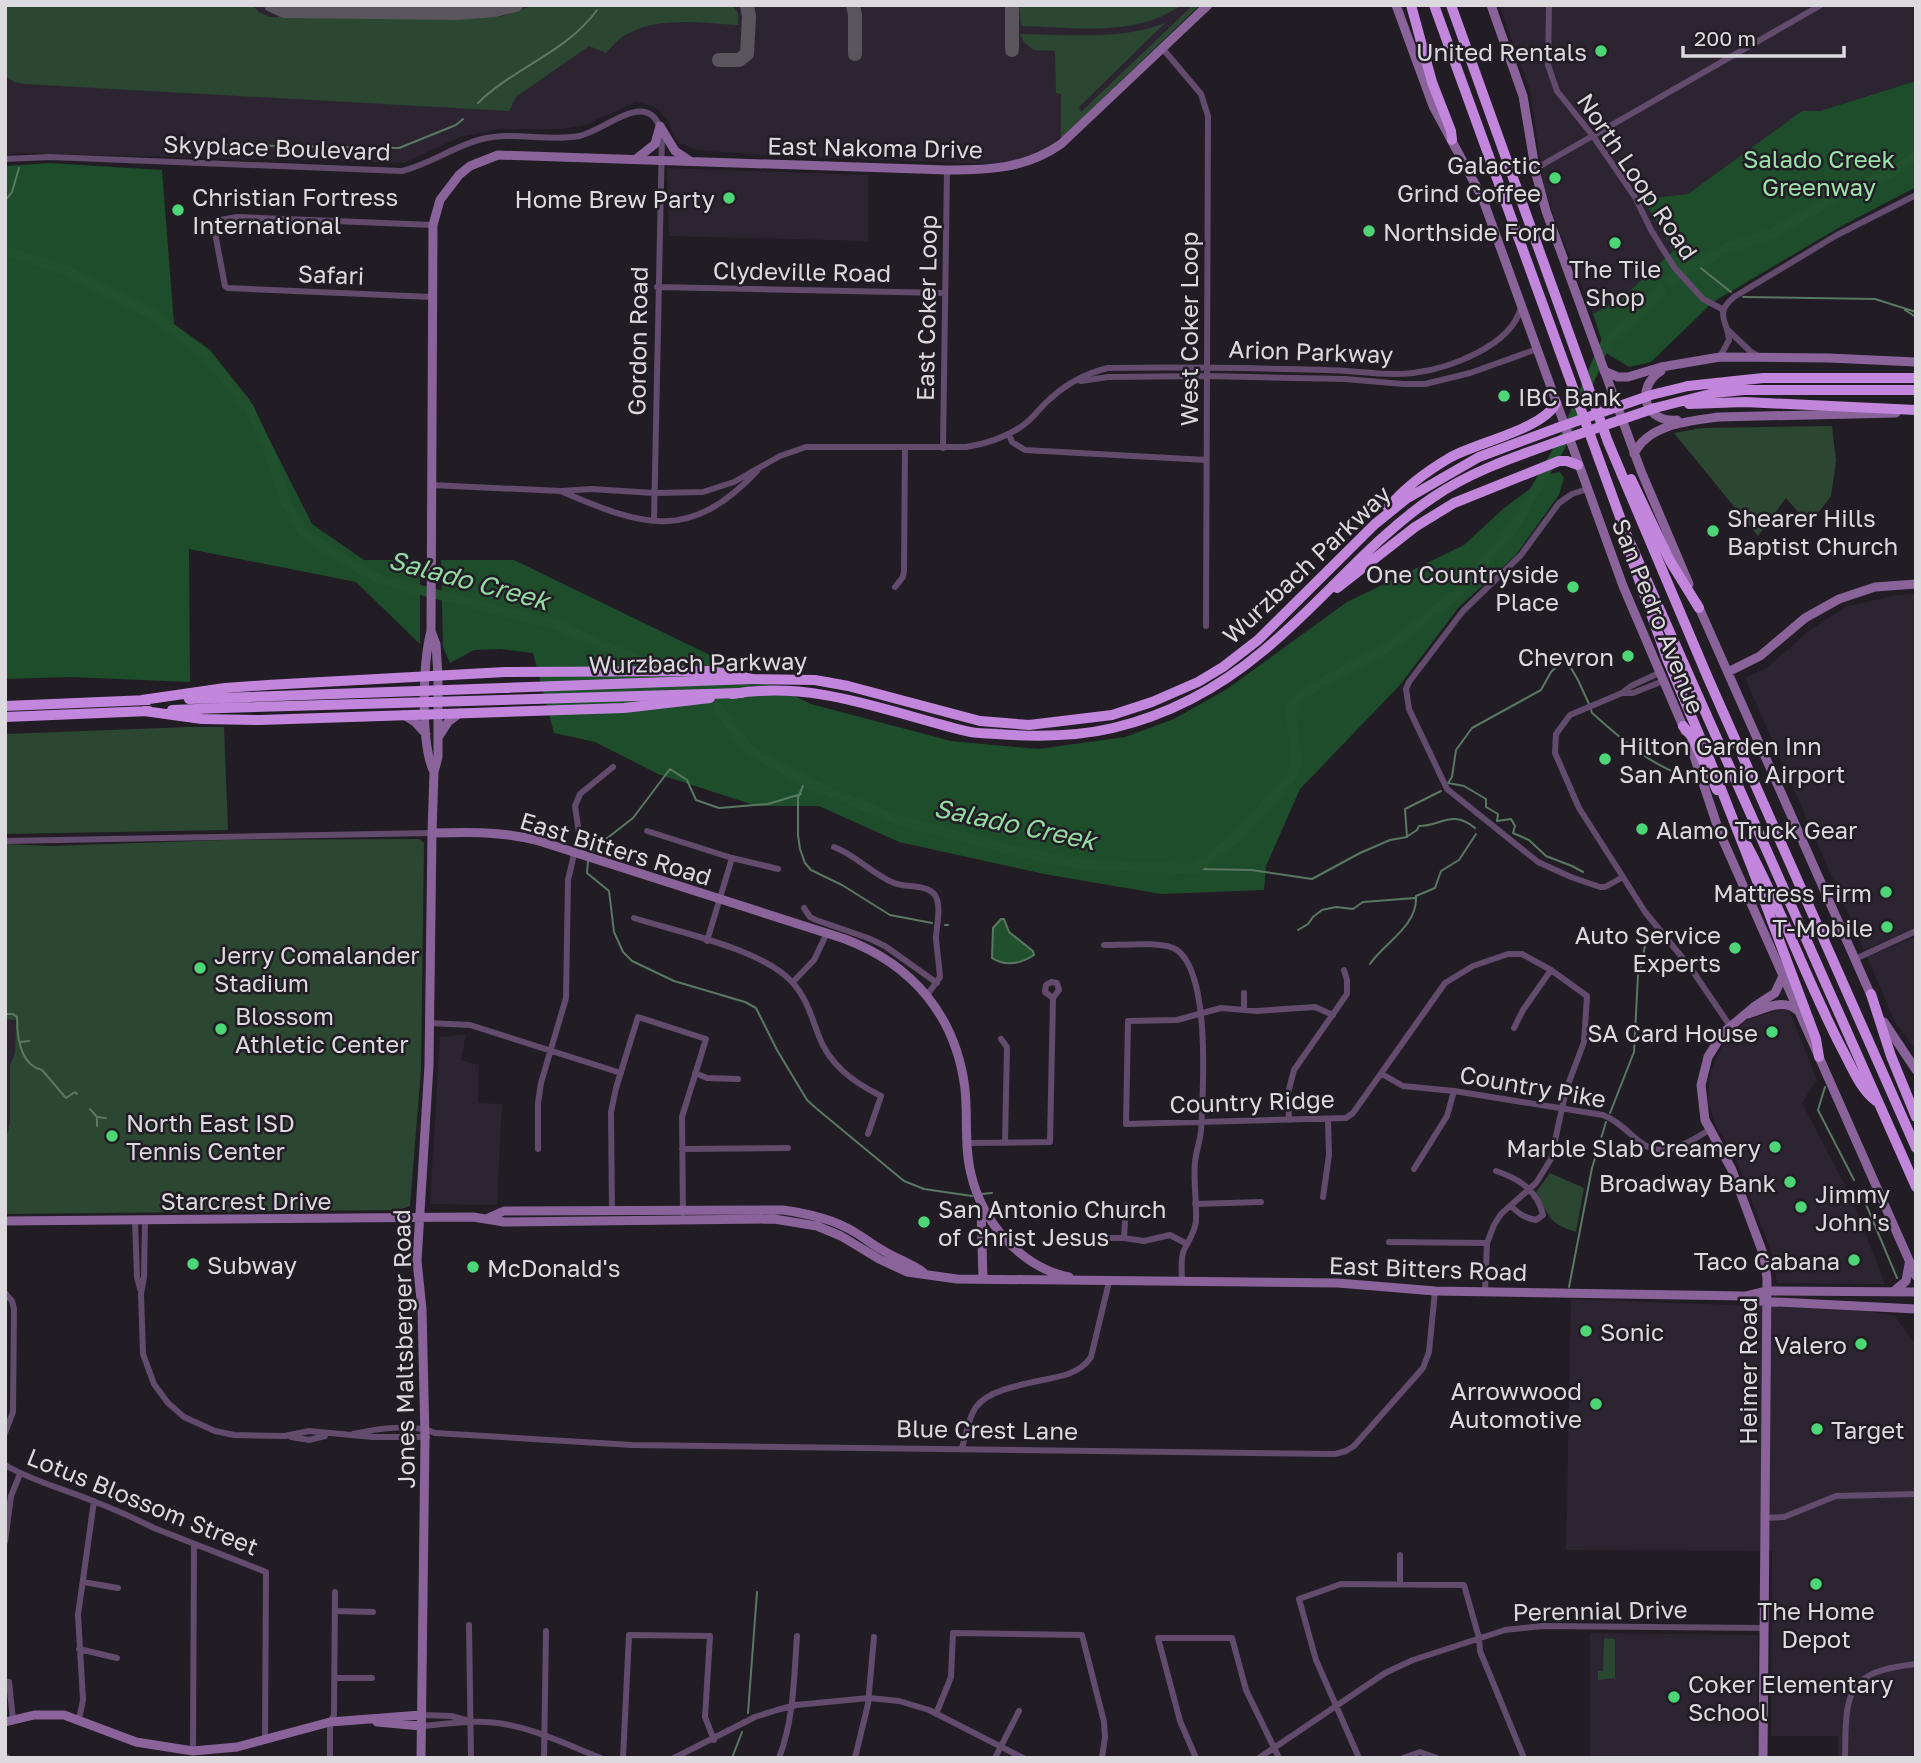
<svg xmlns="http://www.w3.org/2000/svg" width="1921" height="1763" font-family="'Golos Text',sans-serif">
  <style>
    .built { fill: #2d2432 }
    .green { fill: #2b4631 }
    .forest { fill: #1e4d2b }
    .water { fill: #21502d; stroke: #597962; stroke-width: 2 }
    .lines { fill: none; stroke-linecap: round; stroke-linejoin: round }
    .stream { stroke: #597962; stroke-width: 2 }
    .river { stroke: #21502d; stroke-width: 10 }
    .taxiway { stroke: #5a555c; stroke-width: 14 }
    .street { stroke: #624b6d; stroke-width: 6 }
    .secondary { stroke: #89639a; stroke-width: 9 }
    .highway { stroke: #c286dd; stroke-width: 10 }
    .highway-bridge { stroke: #c286dd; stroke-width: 10 }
    .poi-dot { fill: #4dd676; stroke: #221c24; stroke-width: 2.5 }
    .labels { text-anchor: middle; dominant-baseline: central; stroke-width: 5; stroke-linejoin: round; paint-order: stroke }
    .poi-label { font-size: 24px; fill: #dddadf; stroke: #221c24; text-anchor: start }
    .street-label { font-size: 24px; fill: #dddadf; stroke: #221c24 }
    .park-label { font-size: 24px; fill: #9ae2a8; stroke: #221c24 }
    .water-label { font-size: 26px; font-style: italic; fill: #93dba2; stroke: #221c24 }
  </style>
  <rect width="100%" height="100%" fill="#221c24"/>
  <path class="built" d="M5,5H1199L1064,135L1048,147L1023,158L997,164L776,156L696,150L678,142L673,135L668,122L659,110L653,106L636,102L583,126L561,129H500L460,137L404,163L21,153L5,155Z
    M1499,5H1916V81L1820,111H1802L1688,194L1644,199L1673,251L1625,295L1593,314L1555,220L1544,186L1530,90Z
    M667,168L868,175V241L669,236Z
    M1916,593V928L1864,950L1745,678L1766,668L1810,630L1845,607L1891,596Z
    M1916,937V1051L1895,1022L1867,957Z
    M1780,1009L1789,1010L1817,1080L1802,1103L1851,1197L1885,1284L1777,1283L1772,1254L1735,1156L1717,1128L1708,1104L1710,1075L1719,1052L1729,1035L1748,1020Z
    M5,1019H16L15,1053L10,1065V1123L6,1139L5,1209Z
    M466,1034L461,1060L479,1065L478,1103L502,1104L497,1205L430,1204L440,1037Z
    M1571,1299L1861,1310L1895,1316L1916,1346V1758H1838V1736H1771L1772,1551L1566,1550Z
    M1590,1633L1758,1635L1757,1758H1590Z"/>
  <path class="green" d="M5,5H252L259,12L270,17L469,19L503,16L534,5H732L738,13V25C701,23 655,15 622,37C616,41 611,48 606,53L589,46L516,97L509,111L24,84L14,82L5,76Z
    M1019,5H1181C1137,38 1072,27 1021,26Z
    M1193,5H1200L1061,138V94L1056,93L1055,51L1034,50L1024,42L1020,34C1068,34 1119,41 1165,23L1079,107L1081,112Z
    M1832,426L1836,461L1831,496L1809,525L1786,498L1758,536L1674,433L1702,428Z
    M188,727H224L228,830L5,834V734Z
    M419,839L424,843L421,1070L410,1206L400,1210L5,1214L6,1139L10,1123V1065L15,1053L16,1020L5,1019V844L52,846L222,840Z
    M1550,1173L1584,1188L1576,1232C1547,1223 1550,1216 1536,1192Z
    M1605,1638L1615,1639V1678L1598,1680V1671H1603L1604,1640Z"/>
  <path class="forest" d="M1916,81V187L1840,227L1713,302L1651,362L1629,367L1606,353L1593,314L1625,295L1673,251L1643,199L1688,194L1802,111H1820Z
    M50,163L162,170L174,324L210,350L249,399L312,524L364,560H420V644L356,582L189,549L190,682L71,677L5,679V166Z
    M1560,472L1564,478L1559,495L1515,556L1459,607L1400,685L1300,789L1266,866L1264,890L1161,894L1044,874L899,842L819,806H757L658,774L595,742L554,733L533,653L501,649L474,650L450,663L443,647L441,560H514L811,704L951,741L1038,749L1125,737L1174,719L1227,689L1347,602L1464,545L1503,509L1550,474Z"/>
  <path class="water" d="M1001,919H1004L1009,932L1033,951L1034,955C1020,964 1006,967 992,958L993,928Z"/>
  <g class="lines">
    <path class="stream" d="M478,103C513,68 567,52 597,10
      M221,145L399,148L456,125L463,119
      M5,201L12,192L19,168
      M1697,265L1731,292
      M1743,297L1875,299L1916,312
      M1905,310L1916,317
      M1591,710L1592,713C1621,738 1645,762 1682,775
      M805,781L798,798V835L800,849L805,863L811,870L842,885L890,915L932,923
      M1408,836L1417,830L1419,826C1441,826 1452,809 1475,828
      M592,852L597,846L633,818L670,769L687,780L696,800L719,808L768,804L801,794
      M588,861L587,873L609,891L614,932L623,952L632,961L674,981L745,1002L756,1008L777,1050L807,1100L817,1109L904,1181L924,1189L972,1196
      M1195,869L1251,870L1312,879L1360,853L1390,840L1407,837L1405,809L1441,791
      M1583,872L1572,866L1546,856L1529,840L1513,833L1515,826L1511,819L1497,821L1498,814L1486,807V799L1464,786L1448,783L1452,777L1456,750L1472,728L1541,690L1551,672L1563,661L1568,663L1578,680L1589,704
      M945,925H948
      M1298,930L1308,924L1313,917L1322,910L1336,907L1353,909L1363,902L1415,898
      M1370,964C1384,943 1418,926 1416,896L1435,888L1441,871L1459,860L1476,834
      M5,1014H13L17,1017C17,1036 20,1065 42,1070L66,1098L75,1092L77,1094
      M20,1042L29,1041
      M1825,1087L1818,1110L1854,1180
      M90,1109L97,1117L106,1118
      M1610,1113L1634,1052L1638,975C1644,963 1644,944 1648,929
      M97,1126V1118
      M1860,1190L1897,1278
      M982,1194L992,1193
      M1569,1287L1592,1168L1606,1122
      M748,1713L757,1592
      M732,1758L742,1732"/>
    <path class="river" d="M5,251L65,270L152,314L206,355L249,408L271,456L286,503L304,533L338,556L381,580L554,624L663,671
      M1685,270L1728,248L1773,233L1841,194L1892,173L1916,156
      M1672,281L1678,275
      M717,707L748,749L811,784L898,820L1015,851L1079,864L1195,869L1238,836L1290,778L1297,763L1290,707L1302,694L1391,645L1458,593L1516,524L1561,445L1606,342L1661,292"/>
    <path class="taxiway" d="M271,5L284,11L458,13L495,10L516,5
      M853,5L855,15V54
      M1012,50V5
      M719,60H739L747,54L749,17L747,5"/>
    <path class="street" d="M1549,5L1548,65L1557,91L1593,136L1635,197L1651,230L1674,267L1703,299L1722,309
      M1163,49L1201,94L1208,116L1206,626
      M5,159L50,157L402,171C431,164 454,146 482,139C514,131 547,142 579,136C607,130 652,84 662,136L654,521
      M1535,169L1821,5
      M657,287L945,293
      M432,297L228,288L225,286L215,233L220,220L237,217L433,225
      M1728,330L1750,351L1758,356
      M1720,357L1729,340C1727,319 1714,314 1734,297L1837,235L1916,195
      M1081,381L1108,377L1206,376L1345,379L1403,384H1425L1470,373L1537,349
      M1009,434L1012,442L1025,450L1206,460
      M943,448L947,170
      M431,485L561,491L591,489L654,493L703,492L734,482L780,456L806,447H966C985,444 1005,438 1022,426C1033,419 1040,407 1050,399C1066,384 1087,373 1108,368C1181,367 1254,368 1327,370C1355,370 1384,377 1413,373C1448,369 1512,346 1521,307
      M1587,489L1572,494L1559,503L1521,555L1463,611L1409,682L1406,689L1409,709L1447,789L1538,862L1571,877L1600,887H1605L1623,877
      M563,492C644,527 690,542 757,471
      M895,587L903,577L904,571L905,447
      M1659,673L1631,686L1622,693L1570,715L1556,734L1555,753L1579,808L1623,877L1645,912L1690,967L1730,1026
      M1622,693H1633L1663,681
      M647,831L732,858L778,869
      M5,841L432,833
      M834,847C856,855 872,874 894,883C906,888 927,884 935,895C942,907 936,926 936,939C937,951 939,964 940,977L927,995
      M804,908L810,917L816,920L868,938L885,946L937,983
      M634,918C678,932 762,949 792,982C806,997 811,1015 818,1034C829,1065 853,1082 881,1096L868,1134
      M707,941L732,858
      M1104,945C1121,945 1165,941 1177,950C1211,975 1203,1092 1201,1131C1200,1141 1196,1152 1195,1162C1193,1181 1197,1201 1196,1221C1195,1232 1189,1240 1184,1250C1180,1259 1182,1272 1182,1281
      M1855,959L1916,931
      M793,982L814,960L827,933
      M1244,1010V993
      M1333,1015L1315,1007L1257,1011L1221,1008L1177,1020L1128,1021L1126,1124L1346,1118L1353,1113L1445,983L1473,966L1508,954H1522L1551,970L1587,996L1584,1042L1566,1090L1551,1159L1536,1183L1501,1214L1494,1225L1487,1243L1485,1291
      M429,1023L470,1025L621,1073
      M1514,1028L1523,1010L1551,970
      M1001,1039L1007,1047L1005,1143
      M695,1073L707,1078L738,1079
      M1382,1074L1403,1086L1454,1091L1603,1115C1622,1123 1627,1133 1643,1144C1664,1159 1690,1142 1709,1130
      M1289,1120L1288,1093L1294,1070L1347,994V980L1344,970
      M967,1143L1050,1142L1053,998L1059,990L1057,983L1051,982L1046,985L1045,992L1053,998
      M538,1149V1103L541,1083L566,998L568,880L579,833L575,806L580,794L613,767
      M682,1149L788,1148
      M1414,1169L1447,1116L1454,1091
      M1496,1171C1518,1178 1538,1191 1543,1215L1536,1220C1525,1218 1519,1214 1511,1206
      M1323,1197L1329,1155L1328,1120
      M1195,1204L1261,1202
      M612,1212L611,1112L616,1088L638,1017L706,1039L682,1117L683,1213
      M135,1220L137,1277L140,1289
      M145,1220L144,1277L141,1294L143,1354L154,1384L168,1403L184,1417L215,1431L234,1435L285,1436L309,1431L373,1437H427
      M1094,1238H1124L1144,1241L1170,1235L1187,1244
      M1124,1238L1126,1205
      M1389,1242L1487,1243
      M5,1293L12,1301L14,1309L13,1412L5,1433
      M353,1434C375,1429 414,1423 435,1433L632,1445L1335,1454L1346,1451L1354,1446L1423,1368L1429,1352L1435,1291
      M291,1437L309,1440L325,1436
      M962,1448C966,1435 968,1418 976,1407C992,1385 1044,1382 1068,1374C1078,1370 1085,1366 1091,1357L1109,1282
      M5,1465C32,1481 64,1489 93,1501C114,1509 134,1518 154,1528L266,1572L265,1740
      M1765,1518L1784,1517L1836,1496L1916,1494
      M5,1542L11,1496L20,1474
      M83,1582L118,1588
      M1400,1584V1555
      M335,1611L373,1612
      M469,1625L471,1758
      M79,1649L117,1658
      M335,1678H372
      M9,1682L13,1719
      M936,1714L951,1677L953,1633L1082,1635L1104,1722L1105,1737L1102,1758
      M421,1715L451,1716L466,1720
      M79,1719L83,1700L78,1615L94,1501
      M421,1726C443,1725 465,1720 487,1722C526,1724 565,1744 601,1758
      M193,1751L194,1545
      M5,1756L8,1758
      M330,1758V1722L334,1715L335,1592
      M544,1758L546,1631
      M623,1758L629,1635L710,1636L705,1717L714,1740
      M674,1758L755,1717L777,1710L796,1705L869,1698L899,1701L929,1710L1023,1758
      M779,1758C794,1719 794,1677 797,1636
      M855,1758L868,1704L874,1637
      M995,1758L1019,1711
      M1196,1758L1180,1721L1158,1638H1232L1246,1690L1279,1758
      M1259,1758L1385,1673L1413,1660L1505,1630L1542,1626L1764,1628
      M1359,1758L1316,1660L1299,1599L1341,1584L1464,1585L1479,1638L1480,1651L1524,1758
      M1403,1758L1420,1752L1437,1758
      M1845,1758C1846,1693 1844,1672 1916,1664"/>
    <path class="secondary" d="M1396,5L1433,106L1482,197L1623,586L1685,731
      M1491,5L1523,96L1536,174L1546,211L1641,471L1689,584
      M660,126L675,151L690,161
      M636,159L655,144L660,126
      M1604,371L1618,377H1628L1661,367L1720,357L1829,358L1916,362
      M1661,371C1634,388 1645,423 1677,420
      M1634,454C1648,424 1689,421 1719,417L1896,413
      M1697,603L1873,1000
      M1728,672L1760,656L1805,618L1839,599L1875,587L1916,584
      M404,715L415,722L426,734
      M439,736L448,722L460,713
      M1690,744L1719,831L1916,1276
      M434,772C420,744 423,661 431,631L433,225L440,200L459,175L470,166L498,155L947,170C989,170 1025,169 1061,144L1208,5
      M432,833C468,832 503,831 539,841L845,939C913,965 956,1016 965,1089C968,1117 964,1147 971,1174C982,1221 1020,1267 1069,1277
      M1748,1014C1764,1009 1783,998 1797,1010
      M1884,1022L1916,1070
      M981,1209L983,1279
      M488,1218L504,1211L783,1210C809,1214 834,1219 856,1233C866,1239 874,1246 884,1251C897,1259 911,1263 923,1272
      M5,1221L473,1217L504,1222L774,1219L817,1226L841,1236L879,1259L907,1272L957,1279L1338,1283L1435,1291L1746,1296L1767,1291L1916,1292
      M1893,1292L1906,1281L1909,1264
      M1746,1296L1756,1301L1916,1309
      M5,1722L34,1715H64L136,1742L193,1751L237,1747L330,1722L421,1715
      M377,1722L421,1726
      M421,1758L425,1438L422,1309L417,1261L429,1065L432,833L434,772L438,757V676L436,644L431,631
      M1763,1758L1767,1279L1764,1256L1732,1170L1705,1120L1701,1085L1708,1057L1723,1033L1755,1006L1775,993L1783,976"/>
    <path class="highway" d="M1411,5L1432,82L1451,131L1452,140
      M1434,5L1625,531L1916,1187
      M1451,5L1608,442L1708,678L1916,1148
      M1688,386L1763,378H1916
      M1689,404L1745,402L1916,410
      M1655,408L1714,393L1744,390H1916
      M1631,479L1670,561L1699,608
      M1388,508C1405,487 1427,471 1451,457C1479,442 1543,429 1556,403
      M1631,557L1667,659L1703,744
      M1337,588L1415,527L1454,503L1559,461H1567L1578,465
      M732,694C816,680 887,712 966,731C976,734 987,733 997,734C1037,737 1075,737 1113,728C1168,715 1220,687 1263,651C1322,603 1369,541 1432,498C1471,471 1517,456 1562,440
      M189,699L221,698
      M142,700L225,688L267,685L505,672L711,671L752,679L815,680L848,686L980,721L1029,725L1112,715L1152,702L1198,682L1223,667L1258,640L1375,524L1406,499L1479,457L1557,428
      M5,706L148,700
      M172,710L222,708
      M144,711L202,719L260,720L624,708L710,698
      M5,717L149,711
      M1683,726L1692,737L1717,790
      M1747,845C1782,910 1807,981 1841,1047C1851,1065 1859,1088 1876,1101
      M1754,873L1816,1039L1819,1057
      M1871,994L1891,1056L1916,1117"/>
    <path class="highway-bridge" d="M1557,428L1651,395L1688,386
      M1562,440L1655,408
      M221,698L752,679
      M222,708L741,693
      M1707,753L1754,873"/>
  </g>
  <g class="poi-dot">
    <circle cx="1601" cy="51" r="7"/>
    <circle cx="1555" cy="178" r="7"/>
    <circle cx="729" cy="198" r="7"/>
    <circle cx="178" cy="210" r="7"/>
    <circle cx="1369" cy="231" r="7"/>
    <circle cx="1615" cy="243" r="7"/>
    <circle cx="1504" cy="396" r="7"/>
    <circle cx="1713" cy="531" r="7"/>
    <circle cx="1573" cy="587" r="7"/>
    <circle cx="1628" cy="656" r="7"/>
    <circle cx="1605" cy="759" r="7"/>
    <circle cx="1642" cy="829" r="7"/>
    <circle cx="1886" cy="892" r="7"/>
    <circle cx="1887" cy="927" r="7"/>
    <circle cx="1735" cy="948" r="7"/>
    <circle cx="200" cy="968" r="7"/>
    <circle cx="221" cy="1029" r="7"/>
    <circle cx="1772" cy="1032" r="7"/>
    <circle cx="112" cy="1136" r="7"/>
    <circle cx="1775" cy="1147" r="7"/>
    <circle cx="1790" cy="1182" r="7"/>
    <circle cx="1801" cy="1207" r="7"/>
    <circle cx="924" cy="1222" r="7"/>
    <circle cx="1854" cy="1260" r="7"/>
    <circle cx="193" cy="1264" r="7"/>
    <circle cx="473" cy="1267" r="7"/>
    <circle cx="1586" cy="1331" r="7"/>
    <circle cx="1861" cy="1344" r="7"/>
    <circle cx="1596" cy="1404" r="7"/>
    <circle cx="1817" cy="1429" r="7"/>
    <circle cx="1816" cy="1584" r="7"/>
    <circle cx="1674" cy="1697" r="7"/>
  </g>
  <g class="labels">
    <g class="poi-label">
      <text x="1587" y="51" text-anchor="end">United Rentals</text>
      <text x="1541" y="164" text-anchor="end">Galactic<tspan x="1541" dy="28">Grind Coffee</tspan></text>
      <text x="192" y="196">Christian Fortress<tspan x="192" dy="28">International</tspan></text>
      <text x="715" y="198" text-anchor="end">Home Brew Party</text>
      <text x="1383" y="231">Northside Ford</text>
      <text x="1615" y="268" text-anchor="middle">The Tile<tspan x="1615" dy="28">Shop</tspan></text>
      <text x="1518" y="396">IBC Bank</text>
      <text x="1727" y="517">Shearer Hills<tspan x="1727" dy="28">Baptist Church</tspan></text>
      <text x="1559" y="573" text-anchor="end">One Countryside<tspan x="1559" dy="28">Place</tspan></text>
      <text x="1614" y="656" text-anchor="end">Chevron</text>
      <text x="1619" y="745">Hilton Garden Inn<tspan x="1619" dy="28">San Antonio Airport</tspan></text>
      <text x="1656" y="829">Alamo Truck Gear</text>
      <text x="1872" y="892" text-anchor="end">Mattress Firm</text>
      <text x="1873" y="927" text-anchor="end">T-Mobile</text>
      <text x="1721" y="934" text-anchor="end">Auto Service<tspan x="1721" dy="28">Experts</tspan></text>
      <text x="214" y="954">Jerry Comalander<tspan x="214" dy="28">Stadium</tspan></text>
      <text x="235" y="1015">Blossom<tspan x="235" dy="28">Athletic Center</tspan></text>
      <text x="1758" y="1032" text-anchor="end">SA Card House</text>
      <text x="126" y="1122">North East ISD<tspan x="126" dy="28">Tennis Center</tspan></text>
      <text x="1761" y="1147" text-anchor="end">Marble Slab Creamery</text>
      <text x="1776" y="1182" text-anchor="end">Broadway Bank</text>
      <text x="1815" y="1193">Jimmy<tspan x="1815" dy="28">John's</tspan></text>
      <text x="938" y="1208">San Antonio Church<tspan x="938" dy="28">of Christ Jesus</tspan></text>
      <text x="1840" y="1260" text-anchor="end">Taco Cabana</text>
      <text x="207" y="1264">Subway</text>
      <text x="487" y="1267">McDonald's</text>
      <text x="1600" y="1331">Sonic</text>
      <text x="1847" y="1344" text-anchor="end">Valero</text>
      <text x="1582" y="1390" text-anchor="end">Arrowwood<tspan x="1582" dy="28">Automotive</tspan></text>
      <text x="1831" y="1429">Target</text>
      <text x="1816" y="1610" text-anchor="middle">The Home<tspan x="1816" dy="28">Depot</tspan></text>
      <text x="1688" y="1683">Coker Elementary<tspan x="1688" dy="28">School</tspan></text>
    </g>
    <g class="street-label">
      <text transform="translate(277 147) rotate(2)">Skyplace Boulevard</text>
      <text transform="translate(875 147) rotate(1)">East Nakoma Drive</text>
      <text transform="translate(1638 176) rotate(56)">North Loop Road</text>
      <text transform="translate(802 271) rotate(1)">Clydeville Road</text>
      <text transform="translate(331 274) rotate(2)">Safari</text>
      <text transform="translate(926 308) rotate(-89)">East Coker Loop</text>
      <text transform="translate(1188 329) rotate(-90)">West Coker Loop</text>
      <text transform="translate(637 341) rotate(-89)">Gordon Road</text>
      <text transform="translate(1311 351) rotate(2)">Arion Parkway</text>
      <text transform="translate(1306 564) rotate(-43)">Wurzbach Parkway</text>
      <text transform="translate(1659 616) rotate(68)">San Pedro Avenue</text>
      <text transform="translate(698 662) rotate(-1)">Wurzbach Parkway</text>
      <text transform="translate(616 848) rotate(17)">East Bitters Road</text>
      <text transform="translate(1533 1086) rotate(10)">Country Pike</text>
      <text transform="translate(1252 1101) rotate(-2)">Country Ridge</text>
      <text x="246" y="1200">Starcrest Drive</text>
      <text transform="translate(1428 1268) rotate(2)">East Bitters Road</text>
      <text transform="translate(403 1349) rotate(-91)">Jones Maltsberger Road</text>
      <text transform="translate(1747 1371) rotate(-90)">Heimer Road</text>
      <text transform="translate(987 1429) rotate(1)">Blue Crest Lane</text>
      <text transform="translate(143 1501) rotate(22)">Lotus Blossom Street</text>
      <text transform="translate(1600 1610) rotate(-1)">Perennial Drive</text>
    </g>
    <g class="park-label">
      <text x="1819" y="158">Salado Creek<tspan x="1819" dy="28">Greenway</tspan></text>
    </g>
    <g class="water-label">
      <text transform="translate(469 580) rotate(15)">Salado Creek</text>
      <text transform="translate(1015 824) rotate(12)">Salado Creek</text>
    </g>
  </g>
  <rect width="1921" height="1763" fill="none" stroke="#dddadf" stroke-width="14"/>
  <path d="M1683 46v10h161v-10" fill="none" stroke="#dddadf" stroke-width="3.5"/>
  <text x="1694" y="46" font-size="21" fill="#dddadf" stroke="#221c24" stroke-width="5" paint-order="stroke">200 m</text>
</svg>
